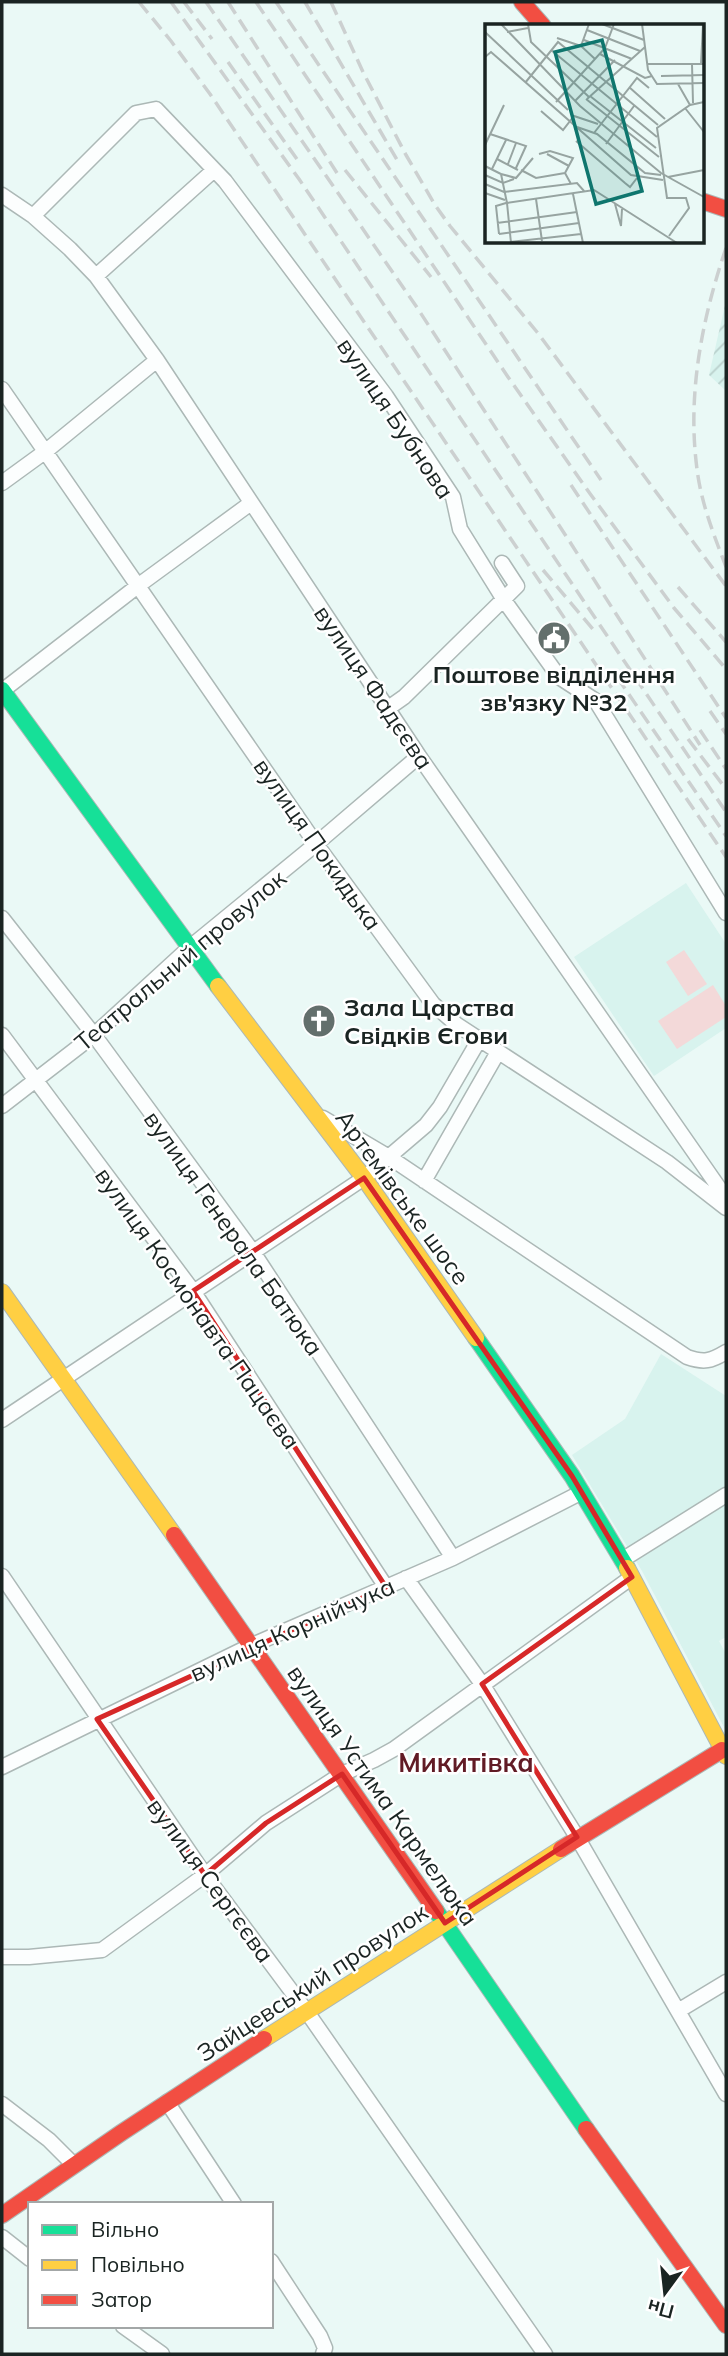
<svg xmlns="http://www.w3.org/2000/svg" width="728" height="2356" font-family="Mulish,sans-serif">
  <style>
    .built { fill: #d8f3ee }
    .industrial { fill: url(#industrial-furrows) }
    .green { fill: #f3d9d9 }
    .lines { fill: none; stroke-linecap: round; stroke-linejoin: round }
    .street-casing { stroke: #acb8b6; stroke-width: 17 }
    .fast-casing { stroke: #acb8b6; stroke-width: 18 }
    .slow-casing { stroke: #acb8b6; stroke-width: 18 }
    .jam-casing { stroke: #acb8b6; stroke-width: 18 }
    .street { stroke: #fcfefe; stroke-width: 14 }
    .fast { stroke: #16e098; stroke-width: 16 }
    .slow { stroke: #ffcf43; stroke-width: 16 }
    .jam { stroke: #f24e42; stroke-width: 16 }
    .rail { stroke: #ccd0d0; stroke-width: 3.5; stroke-dasharray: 14 7; stroke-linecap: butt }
    .marked { fill: none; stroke: #d62828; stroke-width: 5; stroke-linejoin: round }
    .labels { text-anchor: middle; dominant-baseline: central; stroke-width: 5; stroke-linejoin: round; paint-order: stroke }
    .street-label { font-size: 24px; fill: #1a2422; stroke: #fff }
    .poi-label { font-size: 24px; font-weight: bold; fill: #1a2422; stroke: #fff }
    .neighbourhood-label { font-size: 26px; font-weight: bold; fill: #611b25; stroke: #fff }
    .inset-road { fill: none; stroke: #97a4a1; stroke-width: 2 }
    .view { fill: #0f766e; fill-opacity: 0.15; stroke: #0f766e; stroke-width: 3.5 }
    .inset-edge { fill: none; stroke: #1a2422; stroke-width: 3.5 }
  </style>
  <defs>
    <pattern id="industrial-furrows" width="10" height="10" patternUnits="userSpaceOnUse" patternTransform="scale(1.75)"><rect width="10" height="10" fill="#d8f3ee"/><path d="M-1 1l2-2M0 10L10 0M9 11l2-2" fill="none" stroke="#b9d0cc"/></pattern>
  </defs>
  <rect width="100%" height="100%" fill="#eaf9f6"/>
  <path class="built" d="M686,883L726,944V1028L654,1076L574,957Z
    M661,1354L726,1396V1637L719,1641L726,1654V1731L642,1571L572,1455L625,1419Z"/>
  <path class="industrial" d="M726,301V391L709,375Z"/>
  <path class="green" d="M684,950L707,984L688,996L666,962Z
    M713,985L726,1006V1017L677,1049L658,1021Z"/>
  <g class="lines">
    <defs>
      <path id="street" d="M2,195L33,216L70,249L96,276L157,360L419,756L726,1198
        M33,216L136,113L156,109L225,181L386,396L453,497L460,529L506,603L559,677L596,701L726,913
        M96,276L214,170
        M2,389L316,844L433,1004L456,1024L667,1162L726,1208
        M2,483L46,451L157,360
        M2,691L139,585L251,503
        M387,709L404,697L517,586L502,563
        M2,918L94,1035L253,1252L453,1558
        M2,1035L193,1291L386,1587
        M2,1106L94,1035L189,948L316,844L419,756
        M323,1118L389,1157L687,1357C704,1363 711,1361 726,1352
        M424,1181L498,1052
        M2,1420L364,1178L426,1125L440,1107L479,1040
        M622,1560L726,1495
        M2,1576L205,1875L307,2012L545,2354
        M406,1578L482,1684L577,1837L726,2094
        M2,1767L250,1646L453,1558L582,1492
        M2,1957H29L102,1950L205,1875L266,1823L342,1774L374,1760L394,1749L632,1577
        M678,2011L726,1982
        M167,2102L234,2204
        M2,2104L49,2140L73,2164
        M2,2237L30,2259
        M271,2261L320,2336L325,2348L323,2354
        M123,2326L162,2354"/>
      <path id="fast" d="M2,690L218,986
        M476,1338L572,1476L627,1568
        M436,1911L586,2129"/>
      <path id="slow" d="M218,986L364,1178L476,1338
        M2,1292L174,1535
        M627,1568L726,1756
        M264,2039L561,1849"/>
      <path id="jam" d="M522,2L543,26
        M702,201L726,209
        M174,1535L436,1911
        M561,1849L722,1750
        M586,2129L726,2325
        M2,2215L121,2133L264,2039"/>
    </defs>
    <use href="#street" class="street-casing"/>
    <use href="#fast" class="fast-casing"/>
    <use href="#slow" class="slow-casing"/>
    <use href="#jam" class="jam-casing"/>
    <use href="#street" class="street"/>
    <use href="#fast" class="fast"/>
    <use href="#slow" class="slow"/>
    <use href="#jam" class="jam"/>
    <path class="rail" d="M139,2L171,41L210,94L726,857
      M171,2L299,179L726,812
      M184,2L212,39
      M206,2L416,306L568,539L700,745
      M228,2L337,173
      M256,2L508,377L591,495L674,608L726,669
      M276,2L601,480
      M305,2L400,165
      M331,2L363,72L406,155L435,205L450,226L537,332L726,586
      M228,62L299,162
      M345,170L431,277
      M726,248C702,319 687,394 697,469C701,503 714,535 726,567
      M571,485L726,718
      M543,570L597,634
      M678,587L726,642
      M617,677L726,836
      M710,711L726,734
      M700,730L726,769
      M688,739L726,789"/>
  </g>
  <path class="marked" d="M364,1178L572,1476L632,1577L482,1684L577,1837L445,1923L342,1774L266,1823L205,1875L97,1719L386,1587L193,1291Z"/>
  <defs>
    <symbol id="civic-disc" viewBox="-11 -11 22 22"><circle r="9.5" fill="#636f6c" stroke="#fff"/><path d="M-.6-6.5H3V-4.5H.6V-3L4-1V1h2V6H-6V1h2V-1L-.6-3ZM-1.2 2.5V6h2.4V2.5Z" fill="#fff"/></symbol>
    <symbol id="church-disc" viewBox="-11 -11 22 22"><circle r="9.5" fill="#636f6c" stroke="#fff"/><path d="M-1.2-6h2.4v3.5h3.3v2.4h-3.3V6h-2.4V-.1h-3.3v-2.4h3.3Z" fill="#fff"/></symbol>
  </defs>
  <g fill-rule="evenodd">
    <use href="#civic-disc" x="535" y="619" width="38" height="38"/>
    <use href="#church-disc" x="300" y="1002" width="38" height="38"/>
  </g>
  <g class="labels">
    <g class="street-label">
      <text transform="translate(396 418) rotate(56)">вулиця Бубнова</text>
      <text transform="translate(374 687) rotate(56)">вулиця Фадєєва</text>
      <text transform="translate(318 844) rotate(55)">вулиця Покидька</text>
      <text transform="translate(180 960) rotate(-40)">Театральний провулок</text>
      <text transform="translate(403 1197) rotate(54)">Артемівське шосе</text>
      <text transform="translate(234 1233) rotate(55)">вулиця Генерала Батюка</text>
      <text transform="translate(198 1308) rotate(55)">вулиця Космонавта Пацаєва</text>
      <text transform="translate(292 1629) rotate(-24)">вулиця Корнійчука</text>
      <text transform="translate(383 1795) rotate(55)">вулиця Устима Кармелюка</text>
      <text transform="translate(211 1880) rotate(54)">вулиця Сергєєва</text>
      <text transform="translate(312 1982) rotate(-33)">Зайцевський провулок</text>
    </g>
    <g class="poi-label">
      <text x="554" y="674">Поштове відділення<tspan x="554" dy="28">зв'язку №32</tspan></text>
      <text x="344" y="1007" text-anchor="start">Зала Царства<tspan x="344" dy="28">Свідків Єгови</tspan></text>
    </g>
    <g class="neighbourhood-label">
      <text x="466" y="1762">Микитівка</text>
    </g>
  </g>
  <g transform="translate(485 24)">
    <rect width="219" height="219" fill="#eaf9f6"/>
    <path class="inset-road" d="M16,0L95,82L176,149L219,173M43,0L46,18L104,73M104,0L96,22L110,35M117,0L159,16M157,0L163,46L172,60L219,59M102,6L155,27M0,8L83,86M22,8L43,4M72,14L96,22M99,16L147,35M66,26L172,113M115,30L160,54L167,52M0,33L6,28L146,151L178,156M162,40H219M207,40L208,79M216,40L218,0M176,52L219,51M40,59L73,18L173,101M193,60L205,81M144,63L180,95M105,72L171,124M101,75L174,133M102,75L160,23M90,77L130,36M71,78L120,24L129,0M200,84L219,108M56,87L78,106L89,92L113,100M92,103L112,110L160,149L176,151M109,109L152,54L164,64M5,110L41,122L31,144M91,117L140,159L145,163L152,154M121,120L149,82M0,121L19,81M54,130L65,127L88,134L80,149L86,160M62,130L84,142M12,135L33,146M23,140L31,119M0,142L16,150L22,179L109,166L192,219M7,145L21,116M36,146L51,154L80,149M16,150L31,154L48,134M0,151L18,159L29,155M183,153L219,146M0,160L19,168L92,159L99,167M0,169L20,176M88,170L98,219M51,175L57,217M22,179L26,219M130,180L136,202L137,185M12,199L92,188M14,210L94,199M14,210L11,182L21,179M184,212L204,184L201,174H182L172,104L205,81L219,78M25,218L96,210"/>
    <path class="view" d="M117,16L157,167L111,180L70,28Z"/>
    <rect width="219" height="219" class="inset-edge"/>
  </g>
  <rect width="728" height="2356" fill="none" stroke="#1a2422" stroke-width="7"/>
  <rect x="28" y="2202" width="245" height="126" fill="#ffffff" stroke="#a3a7a7" stroke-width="2"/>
  <rect x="42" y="2225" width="35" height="10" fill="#16e098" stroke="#a3a7a7" stroke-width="2"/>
  <text x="91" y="2237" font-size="21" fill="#1a2422">Вільно</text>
  <rect x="42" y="2260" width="35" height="10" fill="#ffcf43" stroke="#a3a7a7" stroke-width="2"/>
  <text x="91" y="2272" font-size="21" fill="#1a2422">Повільно</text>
  <rect x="42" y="2295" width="35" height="10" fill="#f24e42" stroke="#a3a7a7" stroke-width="2"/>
  <text x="91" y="2307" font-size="21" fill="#1a2422">Затор</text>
  <g transform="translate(665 2293) rotate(195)" stroke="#ffffff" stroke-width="5" paint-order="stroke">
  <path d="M0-5L12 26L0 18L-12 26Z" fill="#1a2422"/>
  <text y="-10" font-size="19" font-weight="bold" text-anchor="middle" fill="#1a2422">Пн</text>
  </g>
</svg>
